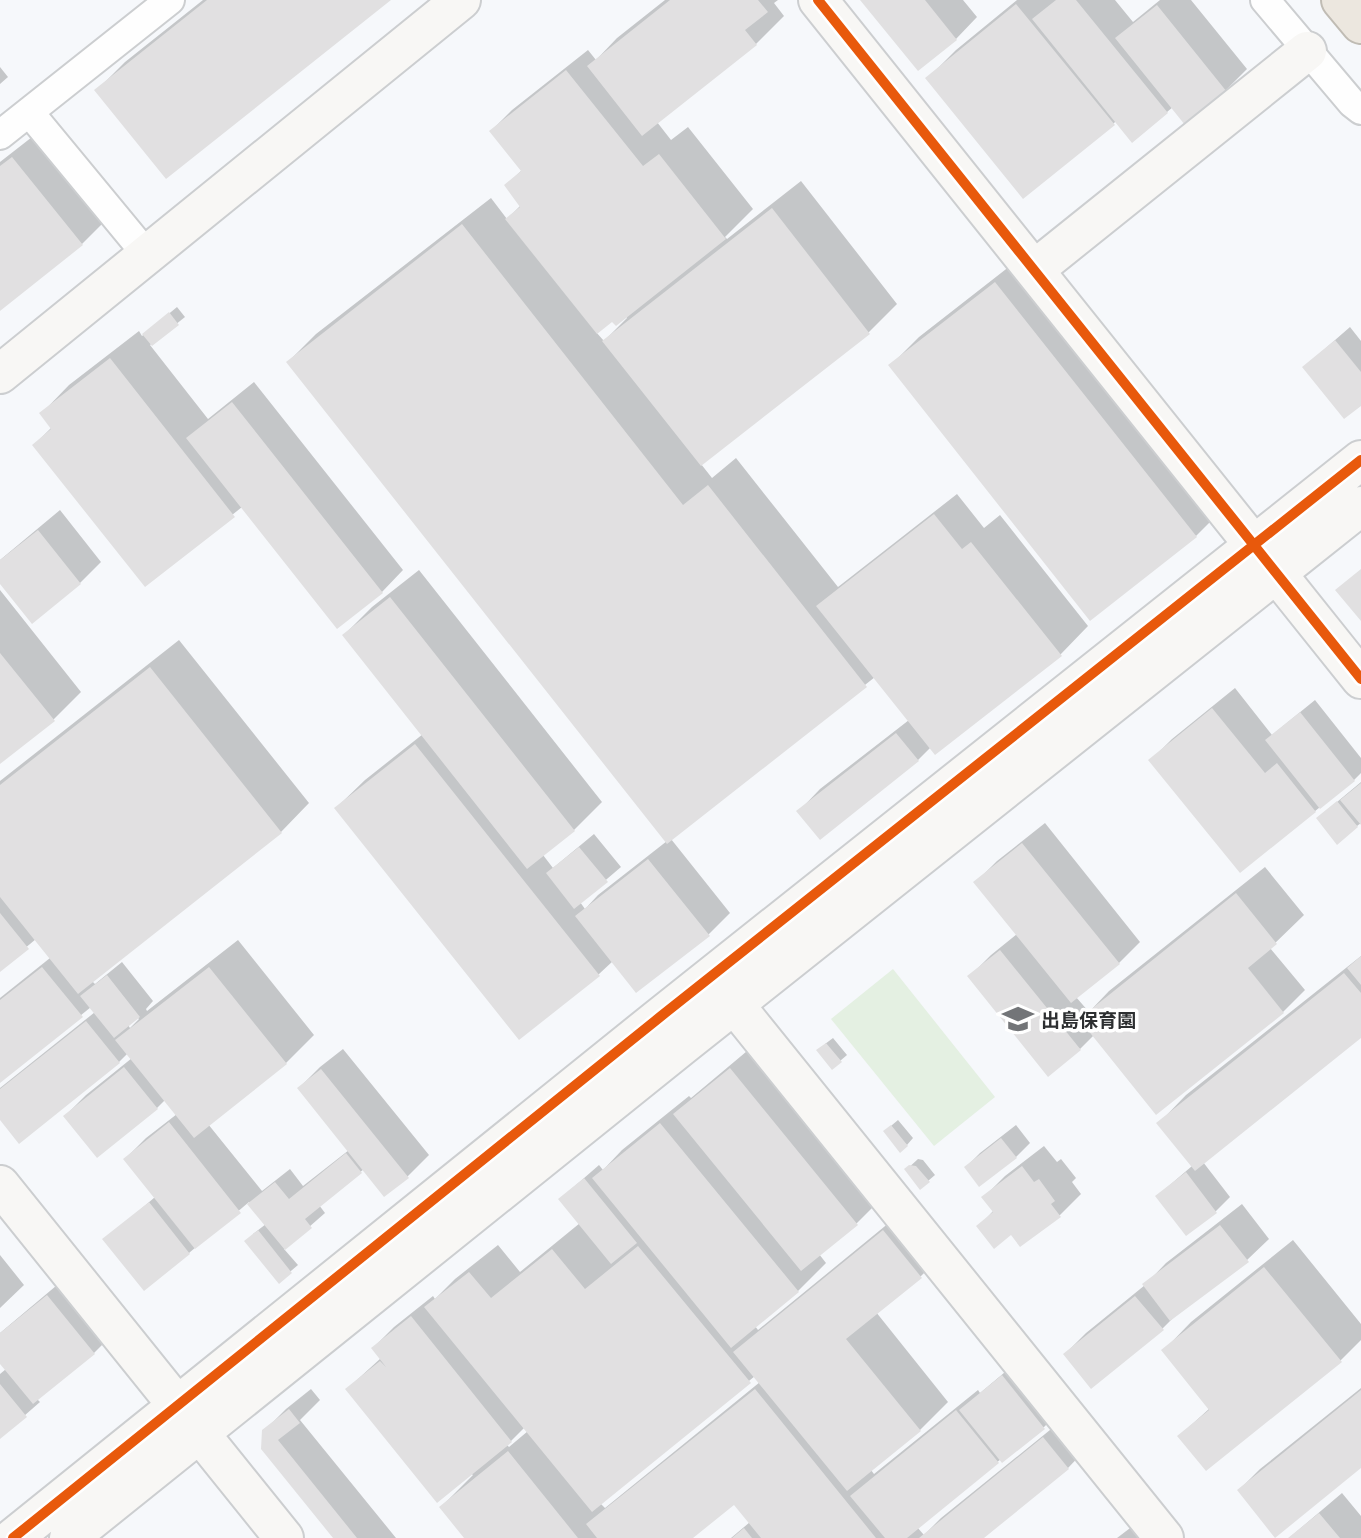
<svg xmlns="http://www.w3.org/2000/svg" width="1361" height="1538" font-family="Lato,'Noto Sans JP',sans-serif">
  <style>
    .green { fill: #e4f0e2 }
    .shadow { fill: #0003; fill-rule: evenodd }
    .building { fill: #e1e0e1 }
    .lines { fill: none; stroke-linecap: round; stroke-linejoin: round }
    .street-casing { stroke: #ccced0; stroke-width: 32 }
    .secondary-casing { stroke: #ccced0; stroke-width: 42 }
    .highway-casing { stroke: #c0bcb4; stroke-width: 42 }
    .street { stroke: #fefefe; stroke-width: 28 }
    .secondary { stroke: #f8f7f5; stroke-width: 38 }
    .highway { stroke: #ece7df; stroke-width: 38 }
    .cycleway-casing { stroke: #fff; stroke-width: 15 }
    .cycleway { stroke: #e8590c; stroke-width: 10 }
    .labels { text-anchor: middle; dominant-baseline: central; stroke-width: 7; stroke-linejoin: round; paint-order: stroke }
    .poi-label { font-size: 19px; font-weight: bold; fill: #2d2f31; stroke: #fff; text-anchor: start }
  </style>
  <rect width="100%" height="100%" fill="#f6f8fb"/>
  <path class="green" d="M893,969L995,1097L934,1146L831,1019Z"/>
  <path class="shadow" d="M203,0H388L97,90L125,62Z
    M665,0H778L774,3L784,16L756,44L657,122L671,140L688,127L753,209L725,237L727,239L801,181L897,304L869,332L701,464L712,478L736,458L838,587L957,494L984,528L1000,515L1088,626L1060,655L931,747L918,760L799,811L820,789L909,720L875,677L671,839L730,913L708,935L613,961L599,974L519,1037L336,808L365,780L423,734L344,635L372,607L419,570L602,802L574,830L543,855L553,868L594,834L621,867L580,902L585,909L598,895L667,841L288,362L316,334L491,198L507,219L521,205L506,185L522,170L491,131L512,110L588,50L596,60L617,38ZM626,316L627,318L604,341L596,332L612,319Z
    M863,0H963L977,17L956,39Z
    M1017,0H1115L1133,22L1160,0H1191L1247,69L1226,90L1186,123L1173,107L1167,112L1116,121L1113,124L928,78L956,50Z
    M0,67L8,77L0,84Z
    M41,130L110,216L82,244L0,308V162Z
    M1024,255L1217,515L1196,536L891,365L919,337Z
    M177,307L185,317L150,345L208,419L254,382L403,570L382,592L337,627L242,507L145,585L34,445L52,427L41,414L69,385L139,331L142,336Z
    M1350,327L1361,341V404L1304,367Z
    M60,510L101,562L80,583L0,581V560Z
    M0,590L81,692L53,720L0,762Z
    M179,640L309,803L281,832L92,981L95,984L122,962L153,1001L146,1009L147,1011L238,940L314,1035L286,1063L208,1124L262,1191L290,1169L303,1186L349,1150L299,1088L320,1067L343,1049L429,1155L407,1177L364,1169L319,1205L325,1213L284,1249L298,1265L279,1281L253,1234L266,1224L249,1202L189,1253L105,1240L155,1197L125,1159L146,1138L177,1114L165,1100L157,1108L65,1116L86,1095L132,1058L128,1053L119,1062L0,1117V1088L95,1012L91,1007L0,1081V998L50,958L36,939L0,969V781ZM137,1017L139,1019L130,1028L128,1025Z
    M1235,688L1272,735L1315,700L1361,758V773L1354,780L1240,871L1151,760L1172,739Z
    M1361,782V823L1357,826L1325,812Z
    M1045,823L1140,942L1119,963L1076,997L1089,1012L1109,991L1265,867L1304,915L1270,948L1305,990L1283,1012L1156,1113L1094,1035L1080,1049L970,976L991,955L1017,934L975,883L997,861Z
    M1361,956V1036L1203,1162L1230,1197L1216,1211L1186,1234L1157,1196L1192,1166L1158,1124L1186,1095Z
    M833,1038L847,1055L840,1061L825,1044Z
    M759,1041L885,1195L857,1223L819,1254L826,1263L798,1291L755,1326L758,1330L912,1204L949,1248L921,1276L876,1312L948,1402L920,1430L871,1470L874,1474L978,1390L980,1393L1017,1362L1058,1413L1044,1427L1003,1461L1001,1459L917,1527L924,1535L941,1518L1066,1417L1089,1446L1068,1468L981,1538H731L750,1522L734,1502L690,1538H466L441,1507L473,1475L347,1389L381,1358L373,1348L394,1327L433,1296L435,1299L455,1279L498,1245L520,1272L580,1223L560,1199L599,1165L603,1170L622,1150L689,1096L691,1098ZM755,1376L760,1382L605,1508L600,1503ZM525,1427L528,1431L509,1447L507,1445Z
    M898,1120L913,1138L907,1145L885,1131Z
    M1016,1125L1030,1143L1016,1157L966,1167L980,1153Z
    M1044,1146L1057,1162L1061,1159L1076,1178L1072,1182L1081,1194L1060,1215L1012,1233L979,1226L994,1210L984,1197L1005,1176Z
    M918,1159L923,1160L935,1175L928,1181L906,1170Z
    M1242,1204L1269,1239L1247,1260L1177,1314L1162,1329L1065,1354L1086,1333L1145,1285L1166,1263Z
    M1293,1240L1361,1324V1340L1340,1361L1179,1436L1210,1408L1163,1351L1191,1322Z
    M0,1255L24,1285L0,1308Z
    M69,1275L115,1332L94,1353L37,1399L40,1402L0,1437V1374L6,1369L0,1361V1333Z
    M1361,1388V1466L1239,1490L1260,1469Z
    M311,1389L320,1400L300,1420L396,1538H336L264,1431L286,1409Z
    M1342,1493L1361,1516V1538H1289Z
    M1138,1522L1151,1538H1117Z"/>
  <path class="building" d="M207,0H391L166,179L94,90Z
    M670,0H758L768,12L745,30L757,45L642,136L587,66Z
    M860,0H925L957,40L918,71Z
    M1056,0H1076L1168,113L1132,143L1032,19Z
    M1016,4L1115,125L1023,199L925,78Z
    M1157,5L1227,92L1185,125L1115,38Z
    M566,70L643,166L659,154L726,239L616,326L612,322L597,334L505,219L520,207L504,185L521,171L489,131Z
    M12,157L83,245L0,311V166Z
    M772,208L870,334L701,466L602,341Z
    M462,224L683,505L708,485L867,687L667,844L286,362Z
    M995,282L1197,537L1090,621L888,365Z
    M169,312L179,325L152,346L142,334Z
    M1335,340L1361,372V406L1344,419L1302,367Z
    M110,358L235,517L145,587L32,445L51,429L39,413Z
    M232,402L383,593L337,629L186,438Z
    M934,514L962,549L971,542L1062,656L935,755L816,606Z
    M38,530L81,584L32,624L0,584V560Z
    M1361,569V621L1335,590Z
    M390,597L575,831L527,869L342,635Z
    M0,653L55,721L0,764Z
    M150,667L282,833L78,994L0,897V785Z
    M1212,708L1265,773L1277,763L1316,812L1240,873L1148,760Z
    M1300,712L1355,781L1320,809L1265,740Z
    M896,733L919,761L820,840L796,811Z
    M415,744L600,976L519,1040L334,808Z
    M1361,783V825L1340,800Z
    M1337,801L1358,827L1337,845L1316,818Z
    M1022,843L1120,964L1071,1003L973,882Z
    M579,847L608,882L574,909L546,873Z
    M648,859L710,936L636,993L575,916Z
    M1236,893L1277,944L1248,968L1284,1013L1156,1115L1079,1019Z
    M0,913L29,949L0,972Z
    M1000,950L1081,1050L1048,1077L967,976Z
    M1361,956V985L1347,968Z
    M42,967L83,1017L0,1083V1000Z
    M209,967L287,1064L194,1138L115,1040Z
    M1344,973L1361,993V1038L1195,1171L1156,1123Z
    M107,975L140,1017L114,1038L80,996Z
    M86,1021L120,1063L19,1144L0,1120V1089Z
    M826,1043L842,1062L832,1070L816,1050Z
    M124,1067L158,1109L97,1158L63,1116Z
    M730,1068L858,1225L801,1271L673,1114Z
    M321,1069L409,1178L384,1197L297,1088Z
    M169,1122L241,1213L195,1249L123,1159Z
    M660,1123L799,1292L731,1348L592,1178Z
    M891,1125L908,1146L900,1153L883,1131Z
    M1001,1138L1017,1158L979,1187L964,1167Z
    M346,1153L362,1173L305,1219L312,1228L285,1250L247,1204L275,1182L289,1199Z
    M909,1165L916,1166L930,1182L920,1190L904,1169Z
    M1022,1166L1034,1182L1039,1179L1055,1201L1051,1204L1061,1217L1020,1247L1011,1235L994,1249L976,1226L993,1212L981,1197Z
    M1186,1172L1217,1213L1186,1236L1155,1196Z
    M584,1178L637,1243L611,1264L558,1199Z
    M149,1202L190,1254L144,1291L102,1239Z
    M1220,1225L1249,1262L1170,1321L1142,1284Z
    M258,1230L292,1273L279,1284L244,1241Z
    M883,1230L922,1278L846,1339L921,1431L847,1491L733,1352Z
    M638,1246L751,1383L592,1512L424,1307L469,1272L491,1298L552,1249L585,1289Z
    M1264,1267L1342,1362L1206,1471L1177,1436L1209,1410L1161,1350Z
    M47,1295L95,1354L33,1404L0,1364V1333Z
    M1135,1296L1164,1330L1091,1389L1063,1354Z
    M411,1316L512,1442L437,1503L345,1389L380,1361L386,1367L371,1348Z
    M1002,1375L1045,1429L1002,1463L959,1410Z
    M0,1384L27,1417L0,1439Z
    M755,1389L876,1538H761L734,1505L693,1538H597L586,1524Z
    M1361,1390V1468L1275,1538L1237,1490Z
    M289,1409L300,1423L278,1440L357,1538H333L261,1449L262,1430Z
    M956,1410L999,1463L907,1538H885L850,1496Z
    M1043,1437L1069,1469L984,1538H919Z
    M508,1451L578,1538H464L439,1507Z
    M1319,1513L1340,1538H1288Z
    M744,1528L752,1538H732Z"/>
  <g class="lines">
    <defs>
      <path id="street" d="M1265,0L1352,103L1361,110
        M29,112L147,255
        M0,135L170,0"/>
      <path id="secondary" d="M818,0L1361,679
        M1034,270L1307,51
        M0,374L461,0
        M717,983L1164,1538
        M0,1185L284,1538
        M13,1538L660,1017L1361,460
        M69,1538L683,1045L1361,506"/>
      <path id="highway" d="M1341,0L1361,24"/>
    </defs>
    <use href="#street" class="street-casing"/>
    <use href="#secondary" class="secondary-casing"/>
    <use href="#highway" class="highway-casing"/>
    <use href="#street" class="street"/>
    <use href="#secondary" class="secondary"/>
    <use href="#highway" class="highway"/>
    <defs>
      <path id="cycleway" d="M818,0L1361,679
        M13,1538L660,1017L1361,460"/>
    </defs>
    <use href="#cycleway" class="cycleway-casing"/>
    <use href="#cycleway" class="cycleway"/>
  </g>
  <defs>
    <symbol id="school-bare" viewBox="-9 -9 18 18"><path d="M0-5L7-2L0 1L-7-2ZM-4 1L0 2.5L4 1V4Q0 6-4 4Z" fill="#737578" stroke="#fff" stroke-width="2.5" paint-order="stroke"/></symbol>
  </defs>
  <g fill-rule="evenodd">
    <use href="#school-bare" x="996" y="997" width="44" height="44"/>
  </g>
  <g class="labels">
    <g class="poi-label">
      <text x="1041" y="1019">出島保育園</text>
    </g>
  </g>
</svg>
